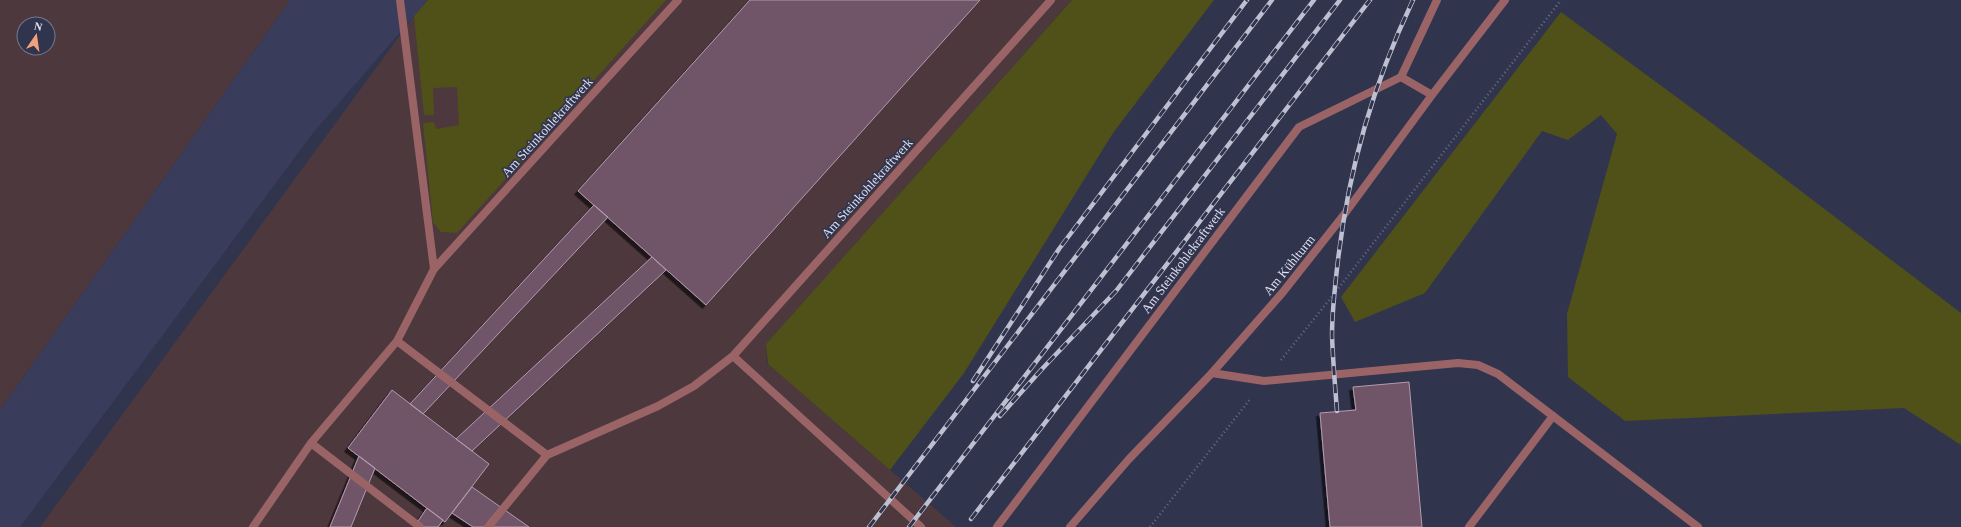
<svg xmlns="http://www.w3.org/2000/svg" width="1961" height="527" font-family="Georgia,serif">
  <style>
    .built { fill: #393c5b }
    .industrial { fill: #4c383d; fill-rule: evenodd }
    .green { fill: #4f5119 }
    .building { fill: #6f5569; stroke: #b69aaf; filter: url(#shadow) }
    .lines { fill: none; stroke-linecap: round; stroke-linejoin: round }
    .path { stroke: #696c82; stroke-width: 2.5; stroke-dasharray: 1 3; stroke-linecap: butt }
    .lane { stroke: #9a6467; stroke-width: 8 }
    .street { stroke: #9a6467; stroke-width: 8 }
    .rail-casing { stroke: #bdc0d1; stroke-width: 4.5 }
    .rail { stroke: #31344d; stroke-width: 3; stroke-dasharray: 9; stroke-linecap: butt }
    .labels { text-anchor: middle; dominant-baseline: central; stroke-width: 3.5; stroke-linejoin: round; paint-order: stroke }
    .street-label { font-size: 13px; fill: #dee1f1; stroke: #31344d }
  </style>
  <defs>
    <filter id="shadow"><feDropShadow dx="-3.5" dy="3.5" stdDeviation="0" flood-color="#0009"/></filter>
  </defs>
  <rect width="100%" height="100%" fill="#31344d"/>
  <path class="built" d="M290,0H428L313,133L20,527H0V410Z"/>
  <path class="industrial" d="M0,0H290L0,410ZM24,24H48V48H24Z
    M428,0H1072L766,344L767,362L768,364L956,527H40L414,16Z"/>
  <path class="green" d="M428,0H666L457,233L441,232L433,222L423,123L434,122L436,129L459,125L457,87L433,88L434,115H424L414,16Z
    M1072,0H1214L1113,133L964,373L890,470L768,364L766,344Z
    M1561,12L1709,121L1961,313V445L1904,408L1625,421L1568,377L1567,314L1617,134L1601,115L1568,140L1542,131L1425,293L1355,322L1341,297Z"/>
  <path class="building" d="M750,0H980L706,305L578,191Z
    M594,205L608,217L423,414L410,404Z
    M652,257L666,270L472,451L456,439Z
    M1409,382L1422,527H1330L1320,413L1356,410L1353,387Z
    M392,390L489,464L445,522L348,448Z
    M359,456L375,468L351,527H330Z
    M472,487L529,527H473L452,513Z
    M427,508L443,520L438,527H414Z"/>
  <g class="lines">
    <path class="path" d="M1281,360L1334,294L1561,0
      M1150,527L1251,398"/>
    <path class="lane" d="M1401,77L1437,0
      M1553,416L1698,527"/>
    <path class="street" d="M434,269L678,0
      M397,341L547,455L488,527
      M733,356L921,527
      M1212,373L1264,381L1458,363L1478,365L1498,374L1553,416L1469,527
      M311,443L420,527
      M547,455L658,406L694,386L733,356L1051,0
      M253,527L311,443L397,341L434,269L400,0
      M997,527L1299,127L1401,77L1432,95
      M1070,527L1129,459L1212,373L1283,292L1343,216L1432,95L1505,0"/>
    <defs>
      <path id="rail" d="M973,381L1059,249L1247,0
        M1337,411C1335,386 1333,361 1332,336C1332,311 1335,285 1338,260C1349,167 1373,85 1413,0
        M1000,416L1042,369L1116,291L1340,0
        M971,519L1370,0
        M869,527L1272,0
        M909,527L1314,0"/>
    </defs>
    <use href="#rail" class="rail-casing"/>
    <use href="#rail" class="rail"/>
  </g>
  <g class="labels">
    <g class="street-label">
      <text transform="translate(547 127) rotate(-48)">Am Steinkohlekraftwerk</text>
      <text transform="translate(867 188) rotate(-48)">Am Steinkohlekraftwerk</text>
      <text transform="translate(1183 260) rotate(-53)">Am Steinkohlekraftwerk</text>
      <text transform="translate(1289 265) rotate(-51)">Am Kühlturm</text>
    </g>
  </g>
  <g transform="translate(36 36) rotate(13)"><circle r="19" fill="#31344d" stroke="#76798f"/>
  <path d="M0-3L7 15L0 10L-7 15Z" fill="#f1a17c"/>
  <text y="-6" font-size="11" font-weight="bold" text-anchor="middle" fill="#dee1f1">N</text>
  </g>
</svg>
